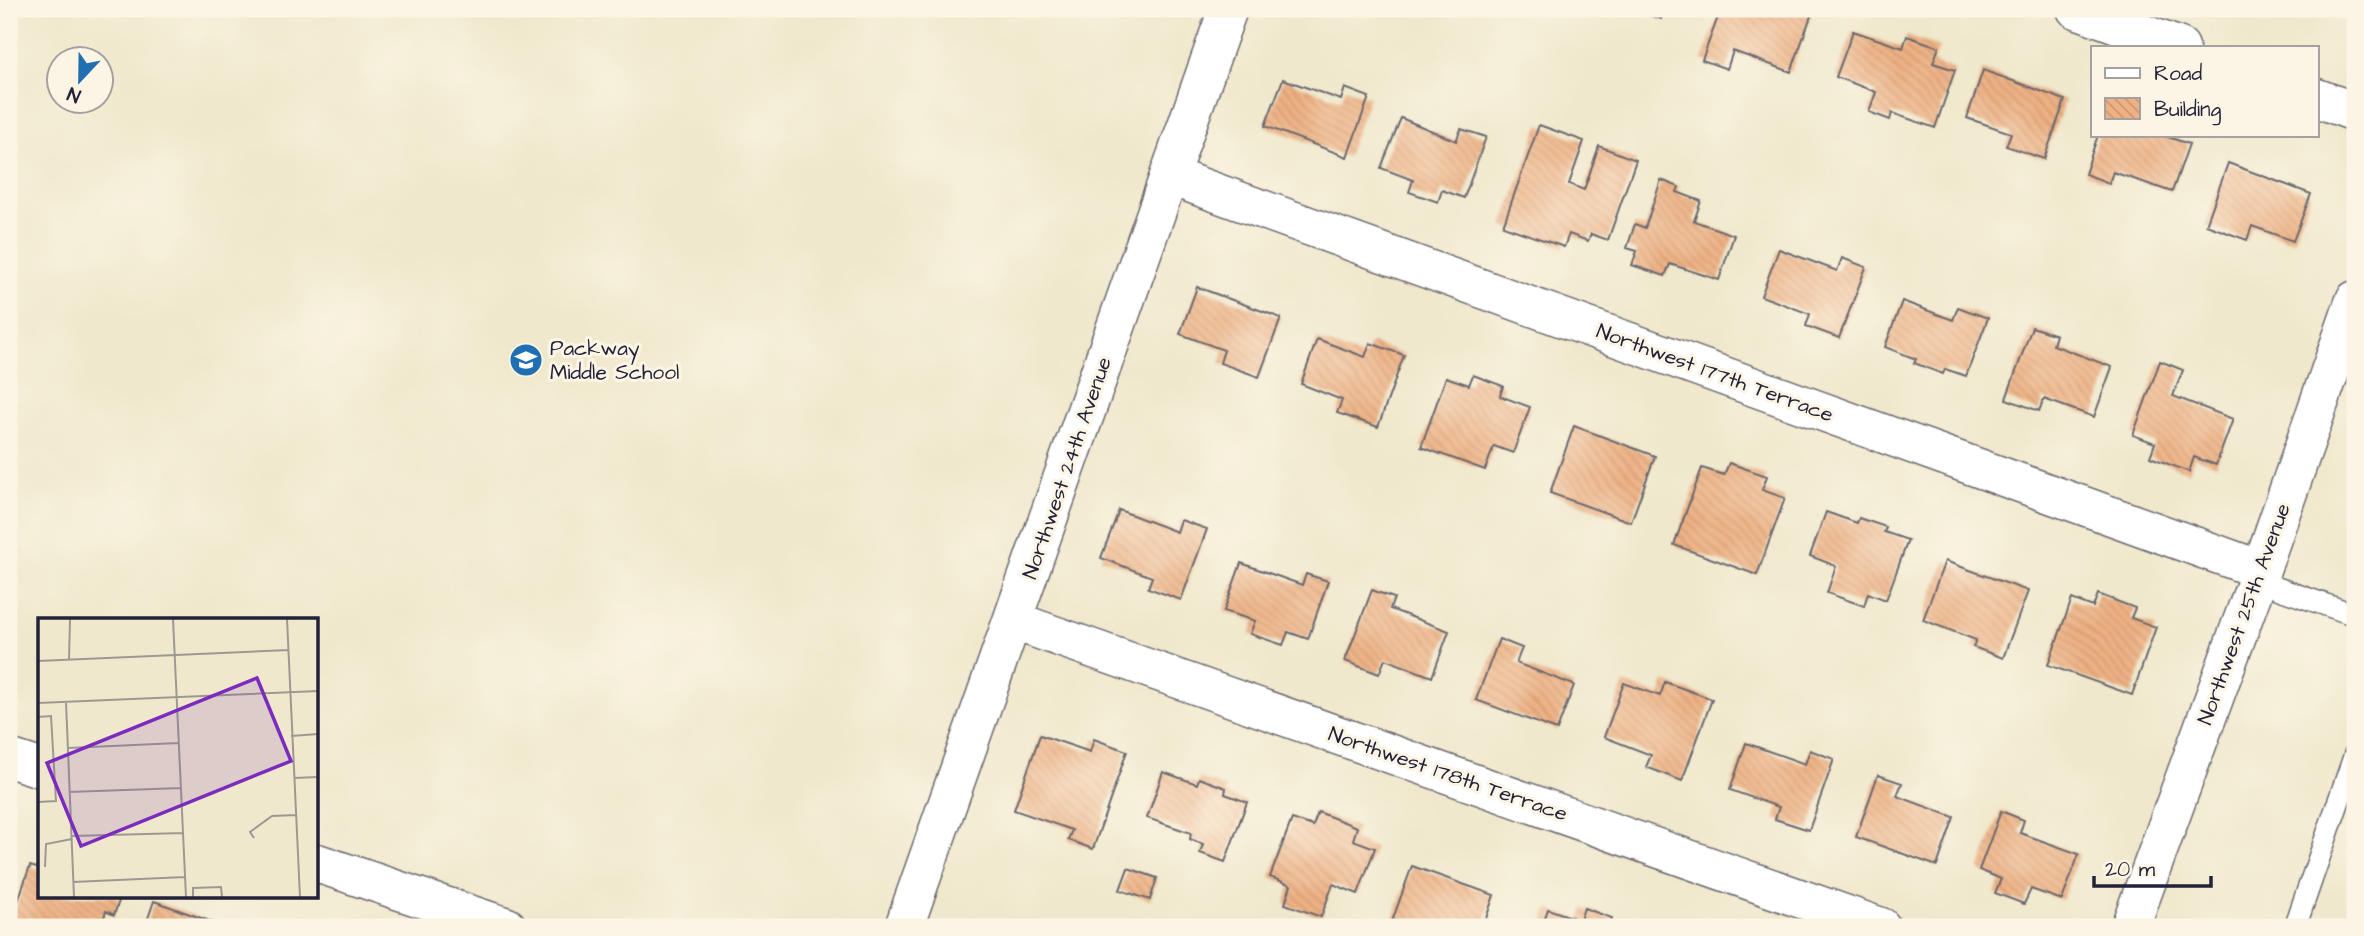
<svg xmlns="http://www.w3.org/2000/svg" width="2364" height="936" font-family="'Architects Daughter',sans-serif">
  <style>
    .building { fill: url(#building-back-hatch) }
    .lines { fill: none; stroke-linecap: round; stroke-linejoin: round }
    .service-casing { stroke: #6a676e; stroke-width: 24 }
    .minor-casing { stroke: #6a676e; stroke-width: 41 }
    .service { stroke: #fff; stroke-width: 21 }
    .minor { stroke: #fff; stroke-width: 38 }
    .labels { text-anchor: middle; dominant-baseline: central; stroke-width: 6; stroke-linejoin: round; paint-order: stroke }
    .poi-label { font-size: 21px; fill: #22223b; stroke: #fcf5e5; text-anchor: start }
    .street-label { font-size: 21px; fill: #22223b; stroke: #fcf5e5 }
    .inset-road { fill: none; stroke: #9d9992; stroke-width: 2 }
    .view { fill: #7b2cbf; fill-opacity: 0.15; stroke: #7b2cbf; stroke-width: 3.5 }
    .inset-edge { fill: none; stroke: #22223b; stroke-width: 3.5 }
  </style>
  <defs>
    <pattern id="building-back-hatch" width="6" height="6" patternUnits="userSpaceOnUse" patternTransform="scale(1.75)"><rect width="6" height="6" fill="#eeb183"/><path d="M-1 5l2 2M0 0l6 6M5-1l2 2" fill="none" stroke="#cc9872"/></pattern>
  </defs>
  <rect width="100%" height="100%" fill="#fcf5e5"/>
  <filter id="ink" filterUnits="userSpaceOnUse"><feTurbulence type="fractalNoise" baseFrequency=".0143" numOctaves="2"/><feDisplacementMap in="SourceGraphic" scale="14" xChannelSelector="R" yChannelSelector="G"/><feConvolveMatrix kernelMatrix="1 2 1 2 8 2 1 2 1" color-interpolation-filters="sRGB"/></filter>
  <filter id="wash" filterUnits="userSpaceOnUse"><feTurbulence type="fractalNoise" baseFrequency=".00686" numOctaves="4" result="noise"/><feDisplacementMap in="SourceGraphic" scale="28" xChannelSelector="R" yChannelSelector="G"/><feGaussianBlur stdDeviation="1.57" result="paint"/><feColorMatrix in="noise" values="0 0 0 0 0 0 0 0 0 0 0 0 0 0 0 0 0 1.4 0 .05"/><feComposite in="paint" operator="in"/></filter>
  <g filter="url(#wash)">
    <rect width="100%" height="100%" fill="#efe8cc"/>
    <g id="blocks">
      <path class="building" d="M1633,9H1665L1661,19Z
        M1721,9H1802L1812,13L1791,72L1733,51L1727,69L1702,60Z
        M2333,9H2355V17Z
        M1853,31L1903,48L1907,36L1939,47L1933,63L1955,70L1935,128L1892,113L1890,120L1869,112L1876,92L1836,77Z
        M1983,70L2065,100L2044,159L2006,146L2011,133L1967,118Z
        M1283,79L1341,100L1345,88L1369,97L1347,157L1265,126Z
        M1401,118L1456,141L1461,129L1486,137L1464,198L1442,190L1438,202L1409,192L1413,180L1381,168Z
        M1539,125L1584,141L1569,184L1584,190L1599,146L1636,160L1608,240L1591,234L1588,241L1569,234L1564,247L1503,226Z
        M2098,135H2162L2189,144L2172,192L2113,172L2109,183L2085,174Z
        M2228,163L2311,194L2293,241L2252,226L2247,240L2206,225Z
        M1661,180L1679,187L1677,192L1701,201L1694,221L1734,235L1719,280L1670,264L1665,276L1632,265L1637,251L1627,248L1635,224L1645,228Z
        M1779,249L1837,271L1842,258L1866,267L1839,338L1806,326L1810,314L1761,296Z
        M1197,287L1281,318L1259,377L1220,363L1224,350L1180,334Z
        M1902,301L1953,320L1958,307L1988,318L1966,376L1945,369L1943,374L1914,363L1916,359L1885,347Z
        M2032,327L2056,335L2053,345L2112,367L2094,417L2044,399L2039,411L2006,399Z
        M1317,339L1365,357L1370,343L1404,355L1378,427L1337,413L1342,400L1301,384Z
        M2160,361L2183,370L2173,396L2233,419L2216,465L2194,457L2189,472L2150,457L2155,443L2133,435Z
        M1473,375L1503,386L1500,396L1530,407L1513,453L1494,446L1485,470L1421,447L1446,377L1469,385Z
        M1574,426L1655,456L1631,522L1550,493Z
        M1729,463L1767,476L1762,490L1785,498L1757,575L1674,545L1702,468L1724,475Z
        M1119,510L1177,532L1181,520L1207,529L1181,600L1148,588L1152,577L1101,558Z
        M1826,512L1857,523L1859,518L1886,527L1884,532L1908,540L1886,600L1868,593L1864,606L1827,593L1836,566L1810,556Z
        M1945,561L2028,591L2003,658L1973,647L1976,640L1923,620Z
        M1241,563L1302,585L1306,574L1328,581L1308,639L1288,632L1283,645L1250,634L1255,621L1224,611Z
        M1372,590L1394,598L1390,609L1449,631L1432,677L1385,659L1379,674L1345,661Z
        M2098,594L2135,608L2131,618L2156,627L2132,695L2048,665L2072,599L2093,607Z
        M1499,639L1522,648L1516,663L1574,685L1557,730L1476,700Z
        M1665,682L1712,699L1682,781L1646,767L1651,755L1604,737L1624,683L1660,696Z
        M1040,735L1090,752L1094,739L1127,751L1093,849L1068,840L1072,830L1014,810Z
        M1746,743L1805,764L1810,750L1834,759L1809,830L1775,819L1779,807L1730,790Z
        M1163,772L1197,784L1199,778L1226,788L1225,794L1247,802L1225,862L1200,853L1203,844L1190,839L1191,833L1147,818Z
        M1878,775L1902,783L1897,796L1954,817L1937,866L1856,837Z
        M2001,811L2024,820L2020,833L2079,854L2062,900L2031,889L2024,904L1995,893L2001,879L1979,870Z
        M1318,812L1357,827L1353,840L1375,848L1358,894L1333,884L1321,917L1285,904L1291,885L1270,877L1292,819L1313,826Z
        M30,866L40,869V896H114L120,898L114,915L106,911L101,927H9Z
        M1412,866L1494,895L1483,927H1390Z
        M1128,868L1157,878L1150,900L1120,890Z
        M154,901L226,927H145Z
        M1584,908L1612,918L1609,927H1542L1548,909L1580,920Z"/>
    </g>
  </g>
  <g filter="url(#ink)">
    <use href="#blocks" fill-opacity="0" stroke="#6a676e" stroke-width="2"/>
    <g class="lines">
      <defs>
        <path id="service" d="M2257,581L2355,615
          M2295,927L2355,754"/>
        <path id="minor" d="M2076,9L2180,47
          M2317,98L2355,112
          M1170,176L2261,570
          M1014,621L1881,927
          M9,758L40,768
          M317,863L507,927
          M904,927L1228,9
          M2130,927L2257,581L2355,300"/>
      </defs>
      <use href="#service" class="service-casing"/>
      <use href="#minor" class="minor-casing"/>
      <use href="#service" class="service"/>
      <use href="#minor" class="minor"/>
    </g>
  </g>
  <defs>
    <symbol id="school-disc" viewBox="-11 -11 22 22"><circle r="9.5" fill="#1f6fb2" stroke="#fcf5e5"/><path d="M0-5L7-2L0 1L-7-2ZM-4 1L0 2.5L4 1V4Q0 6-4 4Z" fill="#fff"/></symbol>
  </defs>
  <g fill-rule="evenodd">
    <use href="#school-disc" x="507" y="341" width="38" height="38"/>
  </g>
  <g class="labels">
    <g class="poi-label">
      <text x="550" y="348">Packway<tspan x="550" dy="24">Middle School</tspan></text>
    </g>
    <g class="street-label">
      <text transform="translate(1715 373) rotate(20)">Northwest 177th Terrace</text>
      <text transform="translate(1067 468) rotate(-71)">Northwest 24th Avenue</text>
      <text transform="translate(2244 614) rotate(-70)">Northwest 25th Avenue</text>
      <text transform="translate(1448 774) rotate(19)">Northwest 178th Terrace</text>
    </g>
  </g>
  <g transform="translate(38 618)">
    <rect width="280" height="280" fill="#efe8cc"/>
    <path class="inset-road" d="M135,1L148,279M249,1L262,279M31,42L32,1M0,43L250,32M28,84L36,279M0,85L280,73M0,99L13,98L18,183L0,184M253,118L280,116M30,130L140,125M256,160L280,159M31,174L143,170M34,218L145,215M216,220L212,214L234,198L258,197M7,249L8,226L34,221M35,264L147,259M155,279V270L183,269L184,279"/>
    <path class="view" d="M219,60L253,143L43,228L9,145Z"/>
    <rect width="280" height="280" class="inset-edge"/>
  </g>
  <rect width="2364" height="936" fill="none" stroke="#fcf5e5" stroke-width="35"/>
  <rect x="2091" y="46" width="228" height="91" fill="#fcf5e5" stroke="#a5a1a1" stroke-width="2"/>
  <rect x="2105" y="68" width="35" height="10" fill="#ffffff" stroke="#a5a1a1" stroke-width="2"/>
  <text x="2154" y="80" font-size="21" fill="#22223b">Road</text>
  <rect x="2105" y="98" width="35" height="21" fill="url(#building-back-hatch)" stroke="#a5a1a1" stroke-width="2"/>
  <text x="2154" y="116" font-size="21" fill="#22223b">Building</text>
  <g transform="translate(80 80) rotate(202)"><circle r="33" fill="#fcf5e5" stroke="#a5a1a1" stroke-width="2"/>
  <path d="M0-5L12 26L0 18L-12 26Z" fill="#1f6fb2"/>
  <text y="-10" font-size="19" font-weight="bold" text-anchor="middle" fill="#22223b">N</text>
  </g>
  <path d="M2094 876v10h117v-10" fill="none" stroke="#22223b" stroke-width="3.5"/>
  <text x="2105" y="876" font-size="21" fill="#22223b" stroke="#fcf5e5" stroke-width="5" paint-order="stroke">20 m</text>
</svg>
